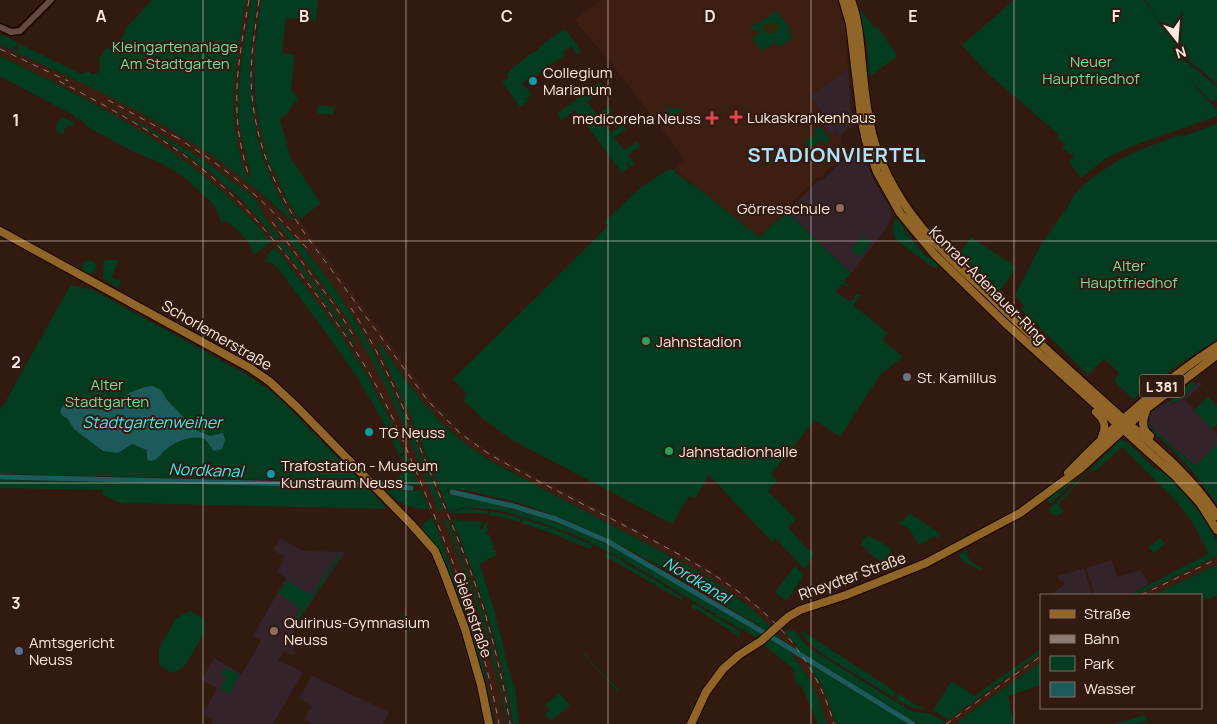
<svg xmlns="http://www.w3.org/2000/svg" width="1217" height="724" font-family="Manrope,sans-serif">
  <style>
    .commercial { fill: #34232b }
    .built { fill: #3c1e12; fill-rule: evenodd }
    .education { fill: #34232a }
    .green { fill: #043c1f }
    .sand { fill: #302807 }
    .water { fill: #1c5a5c }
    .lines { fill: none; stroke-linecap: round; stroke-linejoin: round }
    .canal { stroke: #1c5a5c; stroke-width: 5 }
    .minor-casing { stroke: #190501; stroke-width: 9 }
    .major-casing { stroke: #190501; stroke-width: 10 }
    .minor { stroke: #664a40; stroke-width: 6 }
    .major { stroke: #916528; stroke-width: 8 }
    .rail { stroke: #8f7a73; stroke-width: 1; stroke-dasharray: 6 6; stroke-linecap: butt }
    .grid { fill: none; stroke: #fae9e3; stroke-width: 1; stroke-opacity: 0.55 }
    .culture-dot { fill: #0f9aa8; stroke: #321a11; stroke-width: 2 }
    .health-dot { fill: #e0444e; stroke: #321a11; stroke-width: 2 }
    .education-dot { fill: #8d6e63; stroke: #321a11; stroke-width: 2 }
    .leisure-dot { fill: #2e9e5b; stroke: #321a11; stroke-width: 2 }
    .worship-dot { fill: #6b7280; stroke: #321a11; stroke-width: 2 }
    .service-dot { fill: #5c6f8a; stroke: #321a11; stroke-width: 2 }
    .labels { text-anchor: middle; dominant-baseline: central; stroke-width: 4; stroke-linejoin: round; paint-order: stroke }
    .shield { fill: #321a11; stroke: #beaba4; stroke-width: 1 }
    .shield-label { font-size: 14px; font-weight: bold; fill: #fae9e3 }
    .park-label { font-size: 15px; fill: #75dc9c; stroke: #321a11 }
    .poi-label { font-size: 15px; fill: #fae9e3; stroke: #321a11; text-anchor: start }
    .street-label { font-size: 15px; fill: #fae9e3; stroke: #321a11 }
    .water-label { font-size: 16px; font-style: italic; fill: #3fe9ef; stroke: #321a11 }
    .district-label { font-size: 20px; font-weight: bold; letter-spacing: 1px; fill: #b1e1f9; stroke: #321a11 }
    .grid-label { font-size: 16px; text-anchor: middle; font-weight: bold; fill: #fae9e3; stroke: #321a11; stroke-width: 4; stroke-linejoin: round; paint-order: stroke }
  </style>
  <rect width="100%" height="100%" fill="#321a11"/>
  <path class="commercial" d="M1199,382L1202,384L1185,400L1217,434V444L1195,466L1152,428L1147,419L1152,411L1169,401L1172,404L1181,400Z"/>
  <path class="built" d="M246,0H251L239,75L238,109L242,141L251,178L246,176L239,153L233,108L234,74Z
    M257,0H261L257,26L253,91L255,103L260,132L282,191L293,210L308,232L431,399L461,432L490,452L706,567L750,598L784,631L808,663L826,694L836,724H827L816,693L796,659L776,633L746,603L702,573L498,465L472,449L432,414L379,344L377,345L412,420L475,580L489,621L503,673L513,724H495L474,631L435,523L389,418L374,386L351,350L324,312L281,254L251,219L208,178L189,164L131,125L58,84L0,56V45L110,96L180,134L214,156L251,185L291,221L264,162L253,115L250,91V61ZM134,121L155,131L196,155L250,194L256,200L268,223L288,248L285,250L256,216L221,181L176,148Z
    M600,0H837L845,24L848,69L810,96L823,115L818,119L831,135L836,132L840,137L841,136V142L844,147L849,150L822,176L815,179L786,208L784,214L759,237L674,169L685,160L611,63L574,20Z
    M1217,556V565L1153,595H1137Z
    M1041,653V662L955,724H943Z"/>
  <path class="education" d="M848,69L850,102L854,126L847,129L840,137L836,132L831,135L818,119L823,115L810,96Z
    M861,147L871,175L891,210V218L886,229L851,273L787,212L818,181L824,179L854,149Z
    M280,538L303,551L345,552L292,630L294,631L292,634L294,636L292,640L297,643L292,650L295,653L293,655L284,651L278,660L303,672L273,724H211L213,719L203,714L217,688L202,680L214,658L241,674L251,659L261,640L253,636L286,578L277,572L285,557L273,550Z
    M1112,560L1117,577L1140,570L1147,580L1149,584L1130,595H1095L1086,568Z
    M1084,569L1092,595H1051L1065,584L1057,578L1059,575Z
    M312,676L389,712L383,724H312L304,719L312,706L299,698Z"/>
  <path class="green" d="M152,0H246C236,61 225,115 246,175L251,178C248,159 241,141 239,122C235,81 245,40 251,0H257C245,85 247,145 293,220L291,221C208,139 116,99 13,51L14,49L17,50L19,45L18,43L81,74L88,71L92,74L98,73L100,68L99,59L106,48L111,49L124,35L125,29Z
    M261,0H318L316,21L286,18L282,53L295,55L291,90L298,99C291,107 289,114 280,119L291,159L321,203L299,220L282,191L274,171H272C249,108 252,65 261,0Z
    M1014,0H1144L1165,29L1145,0H1217V84L1178,51L1179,47L1172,59L1176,53L1217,87V100L1211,101L1187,77L1217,110V116L1132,146L1105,159L1081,178L1069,162L1074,156L1062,148L1065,144L1057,138L1059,135L986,72L962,45Z
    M777,11L790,30L788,31L793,38L780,47L776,42L761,51L752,38L760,32L749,28Z
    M862,11L875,29L878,28L897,55L896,57L869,77L867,46L860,12Z
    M562,30L567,31L581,51L577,54L571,46L563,52L565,55L551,64L550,63L533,79L532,77L524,81L523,84L532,95L526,99L528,101L520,107L502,82L509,77L507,74L512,69L530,54L539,50V47Z
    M0,34L17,42L16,48L13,47L11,50L0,45Z
    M0,56C99,104 200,155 271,242L257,253H253C251,240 235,229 226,220L222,224L215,206L185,178L163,164L132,151L86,126L83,121L75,118V116L0,76Z
    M599,82L604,88L587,102L597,115L609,106L612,111L600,120L611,133L622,124L626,129L614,138L624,150L636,142L640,146L628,155L635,164L631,167L630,164L626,163L627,166L630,167L622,173L575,110L562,120L557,114Z
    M318,105L334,107L333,115L317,113Z
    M670,108L684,109L671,120L667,115L671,113L667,114L665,112Z
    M62,117L73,122V126H65L64,134L56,132V126Z
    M135,120L196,155L250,194L256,200L268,223L280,237L276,240C262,223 248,205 232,191C202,163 168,142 134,121Z
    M1217,124V339L1167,373L1146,384L1134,400L1116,383L1115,378L1120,374L1104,359L1088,375L1021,309L1024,306L1015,295L1016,293L1040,246L1070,203C1072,195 1078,191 1084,185C1112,160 1146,146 1181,135L1183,136Z
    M819,126L830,139L824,144L821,140L810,148L812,150H809L803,140L805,142L816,134L814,130Z
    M922,153L926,158L921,164H915L912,158Z
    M669,169L676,170L675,172L692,185L693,184L759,237L787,212L851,273L844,282L852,289L842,284L836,292L848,301L854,300V296L859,294L861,295L853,305L888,333L882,340L903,357L881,374L840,437L815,420L771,474L777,480L768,491L796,519L788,527L806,548L814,553L805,569L776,539L772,542L709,475L695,499L689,496L672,524L512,440L483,419L463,400L467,394L453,379L608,226L605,221L641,187Z
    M898,219L905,231L923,253L938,265L935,269L896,240L893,232L894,220Z
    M278,220C360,304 401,403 444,510L439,511C418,458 397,404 369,355C343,307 307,265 276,221Z
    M863,236L871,243L860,257L851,250Z
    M971,237L1016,267L1008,280L1000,290H991L971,265L957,256Z
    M283,241L326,298L358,346L354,344L311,283L279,244Z
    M275,247L333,323L367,375L389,418L404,452L399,455C370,386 321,327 277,267L271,263L266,262L268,254Z
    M82 267a7 7 0 1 1 14 0a7 7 0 1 1-14 0Z
    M104,260H118L112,278L121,281L118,288L103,278Z
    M72,285L93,290L244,373L268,389L283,402L362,482L0,474V409L4,404L70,286Z
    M1014,310L1085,380L1012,314Z
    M379,343C416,395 442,433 498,465L702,573L745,603L770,626L766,630C680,579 598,523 499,498C483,494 463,488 447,489L449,494C490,503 534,512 573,529C640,557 698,600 762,634L756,638L743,629L742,630L626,561L575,535L524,517L497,510L464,507L449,512L412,420L377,345Z
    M1191,381L1196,385L1181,400L1172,403L1170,401L1183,391Z
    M1208,397L1217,406V425L1212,429L1194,410Z
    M1147,419L1152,428L1195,466L1217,444V505C1199,478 1186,462 1162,440C1155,434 1148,429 1147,419Z
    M1120,440L1126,441L1153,467L1163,472L1170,478L1189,499L1204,519L1217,541V556L1137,595H1130L1169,574L1209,554L1193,523L1174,499L1122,447L1094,472L1091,469L1058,505L1064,511L1058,516H1054L1048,510Z
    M405,454L419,485L379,484L378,482L383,479L394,480L406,471L401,456Z
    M1089,466L1050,504L1048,500L1045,502L1046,499Z
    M0,480L368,488L385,506V509L121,503L102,495V490L0,488Z
    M385,490L421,491L429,509C410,510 398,503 385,490Z
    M464,508L488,511L487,515C476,511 462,514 449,513Z
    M490,511L521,518L520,522L493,515V516H489Z
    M910,513L940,534L941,535L936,538L935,536L919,545L909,529L899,523L901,520L903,521Z
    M429,519H433L474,631L488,687L485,680H483L475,645L455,588L436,548L423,532V524Z
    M523,519L552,528L592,545L590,549L551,533L525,524L524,525L522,524Z
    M444,520H448L483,614L497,667L509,724H507C493,650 473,589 444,520Z
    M452,520L482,522L480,529H482L485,523H488L487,528L488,532L486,533V535L489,534L494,547L492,550H495L497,555L489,558L480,565L495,614L512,683L515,685L519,724H513C502,654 480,585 452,520Z
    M868,535L890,548L891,552L888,555L890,559L882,563L868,552L869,550L860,544Z
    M1160,538L1165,544L1154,553L1148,547Z
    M967,550L966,552C968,561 974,564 982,568L981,570L963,562L959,554Z
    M607,552L683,597L681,600L610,559L609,560L605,558Z
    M339,554L341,555L296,623L293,621L301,609L278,593L287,580L311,595Z
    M1217,565V596L1201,601V595L1199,594L1194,595H1153Z
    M795,566L804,575L788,599L785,600L775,592Z
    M693,603L741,632L739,637L731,632V631L696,609L695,610L691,607Z
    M190,611L203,618L205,627L203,635L186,664L181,669L172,673L159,665V649L176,618Z
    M405,613L412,633L398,626Z
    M793,630L809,648L901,705L911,711L931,714L945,722L943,724H919L802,653L784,631Z
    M801,630L896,692L893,697C885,693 877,687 869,682C853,672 805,648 801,630Z
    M776,633L806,674L816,693L827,724H818L801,685L796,684L793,669L764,645Z
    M1041,649V653L948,720L933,710L952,681L974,696Z
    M586,653L587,657L615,686L619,689L618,692L584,655Z
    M1041,662V685L1008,696L1014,724H957L960,720Z
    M808,663L908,724H836L826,694Z
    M226,667L239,675L229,694L220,689L227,678L221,674Z
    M485,689H488L495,724H492Z
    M559,693L570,705L551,721L545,714L550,710L545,705Z
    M898,694L910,700L909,701L924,709C913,710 904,703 895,699Z
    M1145,715L1147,721L1136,724H1114Z"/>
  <path class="sand" d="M778,23L779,28L775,30L774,33H766L763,27L764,24Z"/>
  <path class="water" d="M152,386L161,390L167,400L196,430L210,436L223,433L225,440L222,449L214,451L205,439C190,434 174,442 163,452C159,456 157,460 150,461L147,459V450L132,444L118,453L103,451L74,429L67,418L62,415L60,412L63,405L73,406L86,404L100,410L106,409L114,406L122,398L131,392L145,387Z"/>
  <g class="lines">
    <path class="canal" d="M0,477L382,486L411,488
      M452,492L513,506L556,519L607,541L763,632L913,724"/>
    <defs>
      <path id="minor" d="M0,27L11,32L20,31L51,0"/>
      <path id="major" d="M843,0L850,24L861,117L866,141L877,172L900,213L935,255L1005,323L1175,476L1200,503L1217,530
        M851,0C860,24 860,49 863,74C867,117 873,152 895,189C919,232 955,263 990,296C1035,340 1082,382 1129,424C1161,452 1194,479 1217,516
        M0,231L250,368L269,381L297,407L411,524L435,551L443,570L465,629L481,685L489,724
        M1146,411C1142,421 1141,429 1150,436
        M1096,412C1104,419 1107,426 1102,437
        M1068,473C1113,426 1162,382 1217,346
        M691,724L706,692L723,669L739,655L761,641L788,617L800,610L846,595L926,563L1020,513L1080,469L1146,409L1217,355"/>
    </defs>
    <use href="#minor" class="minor-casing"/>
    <use href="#major" class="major-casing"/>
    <use href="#minor" class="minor"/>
    <use href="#major" class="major"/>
    <path class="rail" d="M249,0C238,63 228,113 249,176
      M259,0C256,25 251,51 251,77C252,135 273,187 305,234L428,401L460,433L489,454C536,481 585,505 633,530C722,576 804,620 834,724
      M0,49L68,81
      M59,81C115,111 172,141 220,184C257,217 288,257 318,297C337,323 356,350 372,378C394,417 411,459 428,500C459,575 484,644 499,724
      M108,100L181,140
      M175,136C191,147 208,157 223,169C256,193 284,222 311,253
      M272,222L335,306L355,338
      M351,308C383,357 405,411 427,465C447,513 468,560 484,610C495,647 504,685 510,724
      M1141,595L1217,559
      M946,724L1041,656"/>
  </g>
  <path class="grid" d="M203,0V724M406,0V724M608,0V724M811,0V724M1014,0V724M0,241H1217M0,483H1217"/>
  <g class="culture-dot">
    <circle cx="533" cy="81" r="5"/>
    <circle cx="369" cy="432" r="5"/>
    <circle cx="271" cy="474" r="5"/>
  </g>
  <g class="health-dot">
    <path d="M733.5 109.5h5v5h5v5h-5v5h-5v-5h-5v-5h5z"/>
    <path d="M709.5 110.5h5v5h5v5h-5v5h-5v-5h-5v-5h5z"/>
  </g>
  <g class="education-dot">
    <circle cx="840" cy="208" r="5"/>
    <circle cx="274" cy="631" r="5"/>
  </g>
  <g class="leisure-dot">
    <circle cx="646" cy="341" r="5"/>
    <circle cx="669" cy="451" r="5"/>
  </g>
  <circle class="worship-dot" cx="907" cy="377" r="5"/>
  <circle class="service-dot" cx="19" cy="651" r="5"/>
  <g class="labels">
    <rect class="shield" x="1139.5" y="374.5" width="45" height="23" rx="4"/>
    <g class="shield-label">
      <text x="1162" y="386">L 381</text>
    </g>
    <g class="park-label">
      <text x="175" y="46">Kleingartenanlage<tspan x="175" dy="17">Am Stadtgarten</tspan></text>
      <text x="1091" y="61">Neuer<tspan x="1091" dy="17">Hauptfriedhof</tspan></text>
      <text x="1129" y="265">Alter<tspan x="1129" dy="17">Hauptfriedhof</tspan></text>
      <text x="107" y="384">Alter<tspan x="107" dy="17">Stadtgarten</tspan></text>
    </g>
    <g class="poi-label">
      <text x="543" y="72">Collegium<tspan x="543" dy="17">Marianum</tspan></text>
      <text x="747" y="117">Lukaskrankenhaus</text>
      <text x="701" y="118" text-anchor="end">medicoreha Neuss</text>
      <text x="830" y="208" text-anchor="end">Görresschule</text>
      <text x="656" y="341">Jahnstadion</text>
      <text x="917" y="377">St. Kamillus</text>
      <text x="379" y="432">TG Neuss</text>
      <text x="679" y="451">Jahnstadionhalle</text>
      <text x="281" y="465">Trafostation - Museum<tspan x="281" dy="17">Kunstraum Neuss</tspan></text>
      <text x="284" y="622">Quirinus-Gymnasium<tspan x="284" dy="17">Neuss</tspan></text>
      <text x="29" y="642">Amtsgericht<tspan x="29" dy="17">Neuss</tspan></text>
    </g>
    <g class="street-label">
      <text transform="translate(988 285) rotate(45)">Konrad-Adenauer-Ring</text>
      <text transform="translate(217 335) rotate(30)">Schorlemerstraße</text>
      <text transform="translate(852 576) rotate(-20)">Rheydter Straße</text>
      <text transform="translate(473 615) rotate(71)">Gielenstraße</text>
    </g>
    <g class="water-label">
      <text x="152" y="422">Stadtgartenweiher</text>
      <text transform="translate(206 470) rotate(2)">Nordkanal</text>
      <text transform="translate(697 580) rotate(31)">Nordkanal</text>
    </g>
    <g class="district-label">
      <text x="837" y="154">STADIONVIERTEL</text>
    </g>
  </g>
  <g class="grid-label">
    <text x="101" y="22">A</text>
    <text x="304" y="22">B</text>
    <text x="507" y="22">C</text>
    <text x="710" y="22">D</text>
    <text x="913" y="22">E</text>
    <text x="1116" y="22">F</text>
    <text x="16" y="126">1</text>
    <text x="16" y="368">2</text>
    <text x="16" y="609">3</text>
  </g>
  <rect x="1040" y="594" width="162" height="115" fill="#321a11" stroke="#826d65"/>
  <rect x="1050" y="610" width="25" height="8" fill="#916528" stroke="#826d65"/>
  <text x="1084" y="619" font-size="15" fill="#fae9e3">Straße</text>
  <rect x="1050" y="635" width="25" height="8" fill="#8f7a73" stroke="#826d65"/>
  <text x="1084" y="644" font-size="15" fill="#fae9e3">Bahn</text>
  <rect x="1050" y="656" width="25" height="15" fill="#043c1f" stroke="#826d65"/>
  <text x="1084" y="669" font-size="15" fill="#fae9e3">Park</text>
  <rect x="1050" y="682" width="25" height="15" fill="#1c5a5c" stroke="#826d65"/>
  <text x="1084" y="694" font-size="15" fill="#fae9e3">Wasser</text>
  <g transform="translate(1177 40) rotate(163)" stroke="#321a11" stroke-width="4" paint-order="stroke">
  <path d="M0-4L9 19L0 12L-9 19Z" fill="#fae9e3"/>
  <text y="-8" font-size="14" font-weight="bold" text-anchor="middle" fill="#fae9e3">N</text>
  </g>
</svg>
